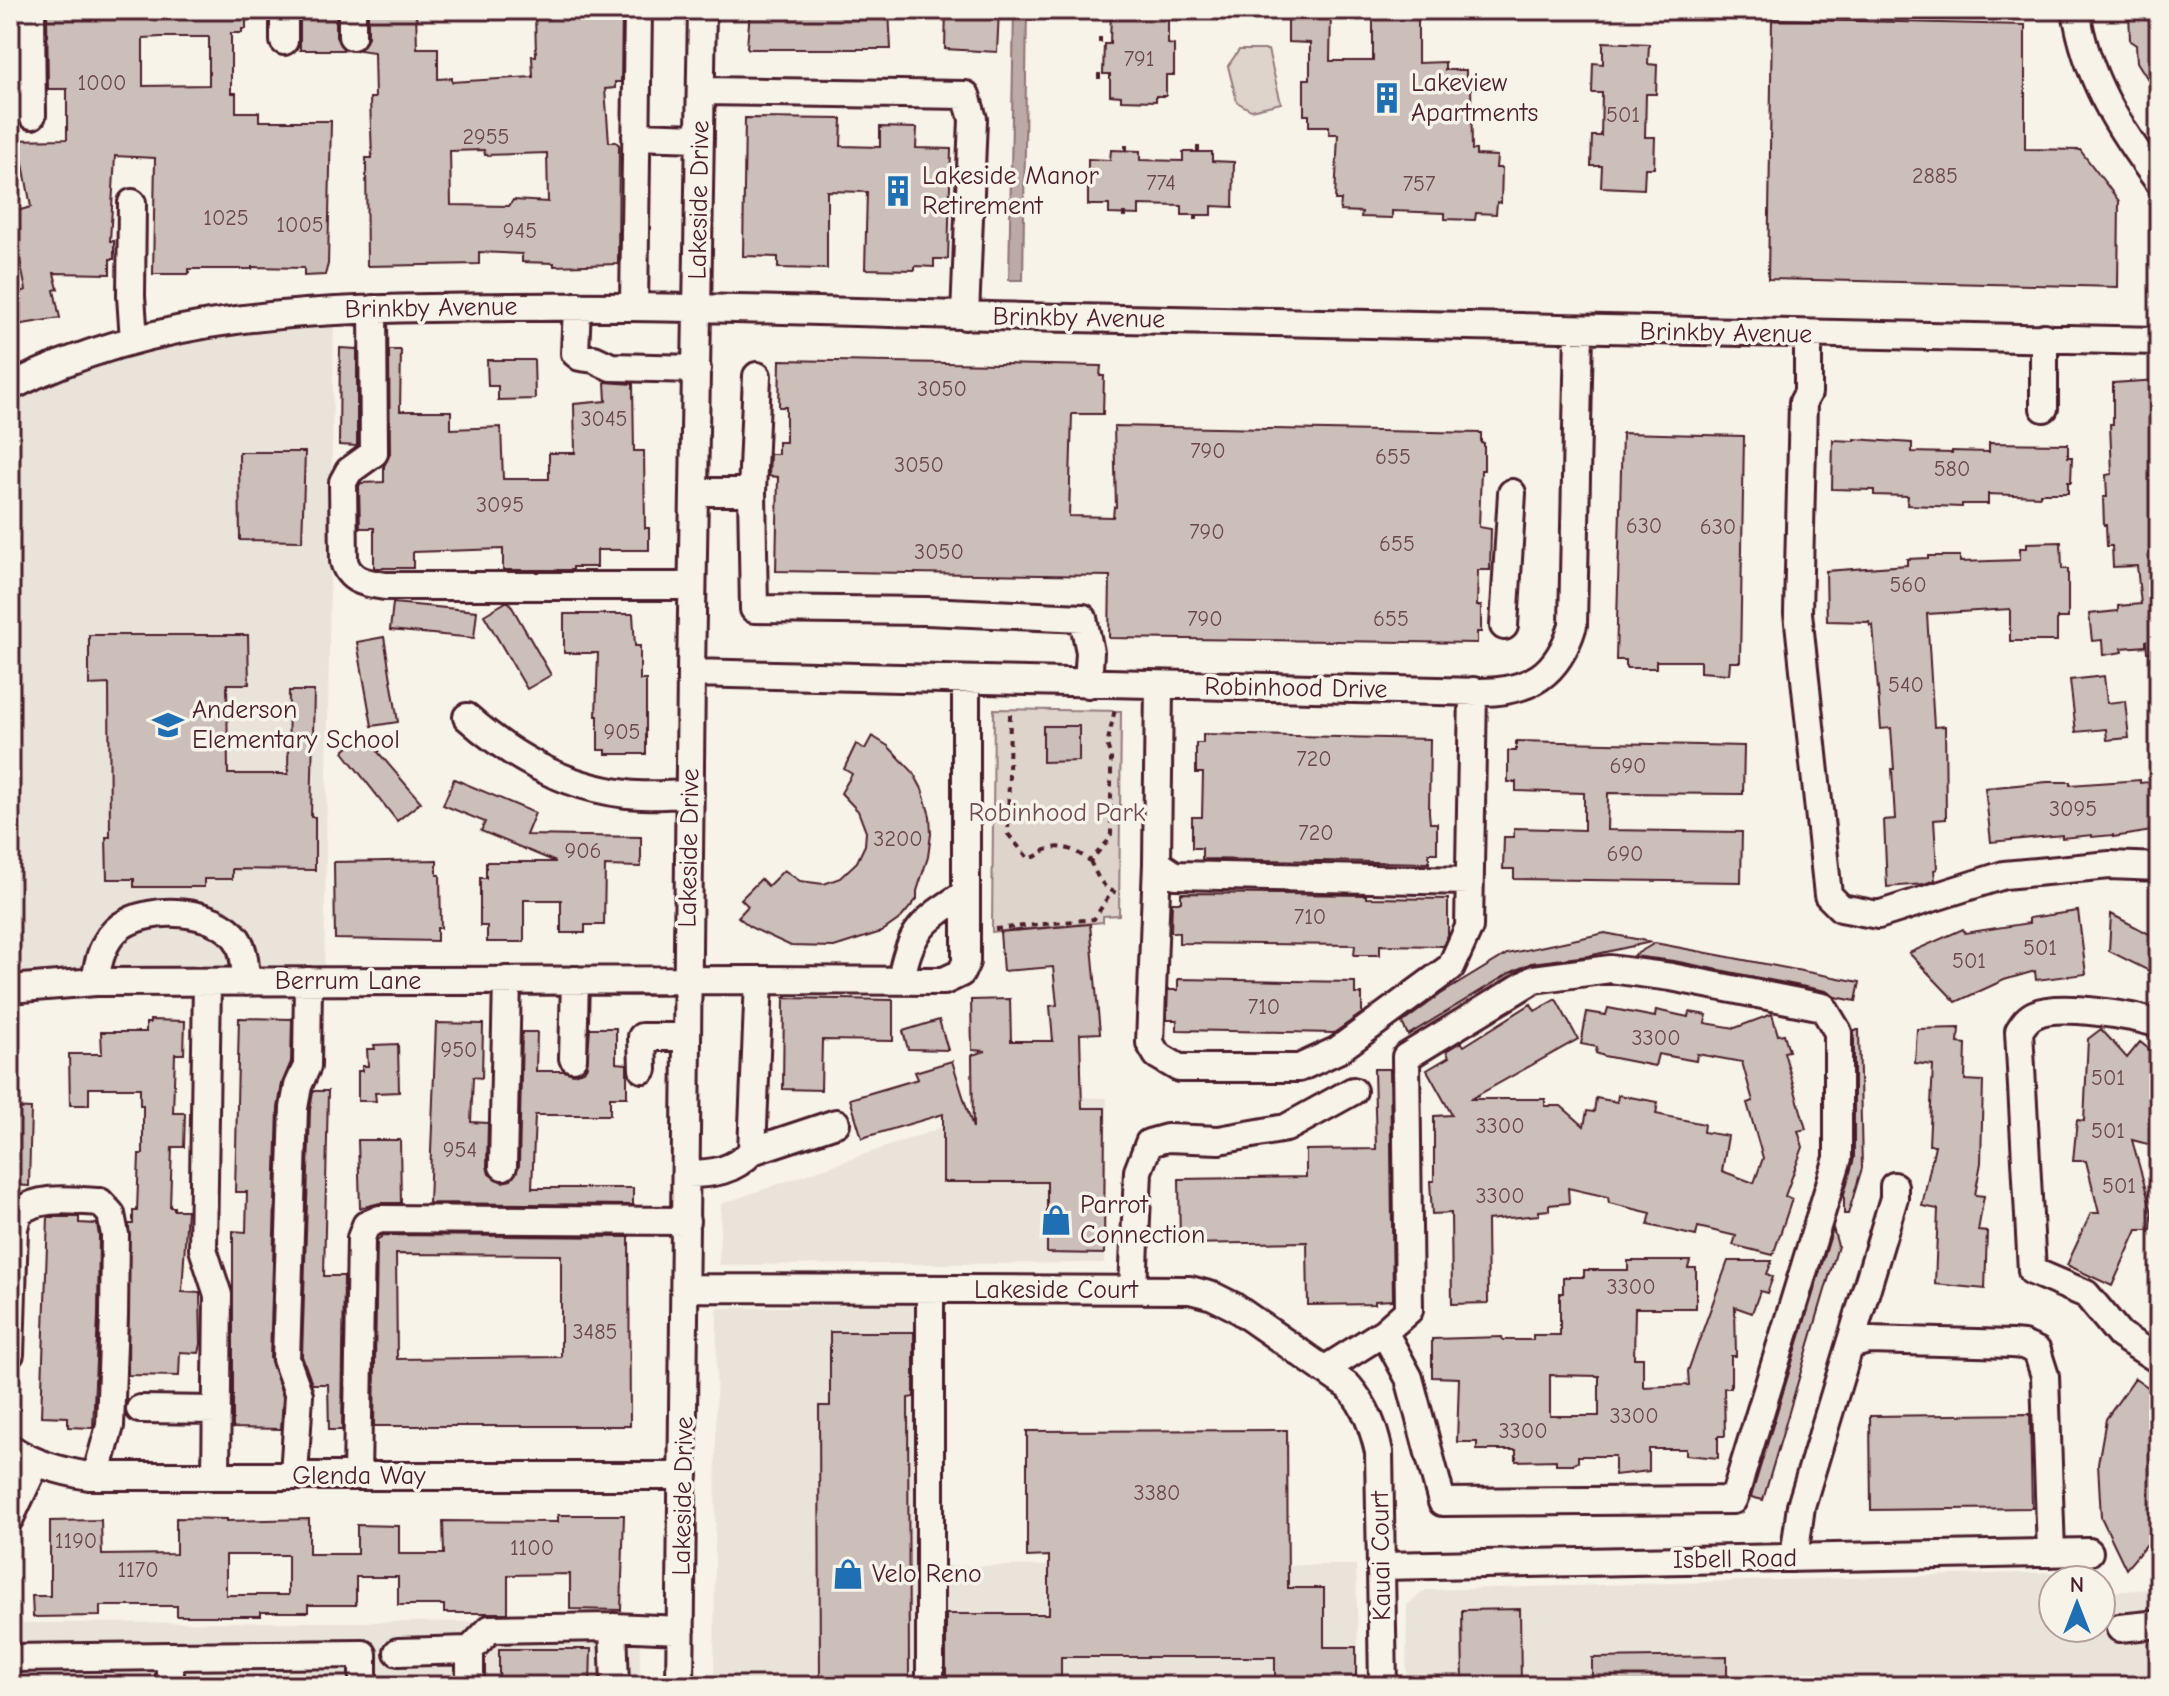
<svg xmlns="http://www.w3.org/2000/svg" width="2169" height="1696" font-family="'Comic Neue',sans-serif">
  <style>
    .built { fill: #eae3da }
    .green { fill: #ded4cc; stroke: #947a7c; stroke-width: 2 }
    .water { fill: #bcaaa7; stroke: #8e7275; stroke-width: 2 }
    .building { fill: #ccbfb9; stroke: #4a1f2b; stroke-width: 2; fill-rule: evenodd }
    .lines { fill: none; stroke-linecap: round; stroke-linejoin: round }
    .minor-casing { stroke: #4a1f2b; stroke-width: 32 }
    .path { stroke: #4a1f2b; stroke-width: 4; stroke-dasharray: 6 6; stroke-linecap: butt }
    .minor { stroke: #f7f3e8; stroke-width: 26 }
    .labels { text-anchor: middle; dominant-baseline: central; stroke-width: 7; stroke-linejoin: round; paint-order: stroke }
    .number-label { font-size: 22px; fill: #6a474e }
    .poi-label { font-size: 26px; fill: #4a1f2b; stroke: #f7f3e8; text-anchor: start }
    .street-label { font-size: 26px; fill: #4a1f2b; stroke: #f7f3e8 }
    .park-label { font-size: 26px; fill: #6f4c53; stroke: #f7f3e8 }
  </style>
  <rect width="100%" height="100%" fill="#f7f3e8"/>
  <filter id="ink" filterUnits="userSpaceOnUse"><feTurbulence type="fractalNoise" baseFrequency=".0125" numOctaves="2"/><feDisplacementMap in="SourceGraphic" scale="16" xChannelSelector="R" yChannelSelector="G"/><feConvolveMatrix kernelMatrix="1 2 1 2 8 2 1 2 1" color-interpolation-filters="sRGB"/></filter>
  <g filter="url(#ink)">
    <path class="built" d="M334,316L324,982L10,988V389L183,329Z
      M1007,1096L1107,1098L1104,1263L719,1265L721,1204L935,1130Z
      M942,1304L945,1566L1356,1565L1359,1686H714L717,1308Z
      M2096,1571V1580H2053V1628H2101V1593L2159,1588V1686H1406L1407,1605L1426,1590Z
      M640,1621V1686H21L22,1623Z"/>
    <path class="green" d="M1239,50H1268L1281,103L1251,110L1237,102L1228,66Z
      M994,709L1121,711L1119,915L1103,916V922L992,932Z"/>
    <path class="water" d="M1014,10H1027L1023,280H1009Z"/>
    <path class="building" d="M10,10H15L16,80H10Z
      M47,10H246V29H242V33H231V93H236V112H259V121H331L328,264L325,275L304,276V268L252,267V269H189V274H153L155,158L115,156L110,241H114V259H110V274L54,273L58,289L54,290L60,318L10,326V296L26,290L16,242L10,243V213L31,207L22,158H10V140L67,139V89H48ZM161,37H209V85L143,86V38Z
      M300,10H336V37L344,50H300Z
      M368,10H416L417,48H438V79L452,78V82L533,77L532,56H536L535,10H622L621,82H615V88L605,89L609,142H616L619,145L618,264L554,266V263L522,262V254L479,252V264L367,266L366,158H372L370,98H375L374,52L360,50L368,37ZM484,150L485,155L547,153L548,202L513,200L509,206L451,205L450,151Z
      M750,10H889L891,49H749L747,47Z
      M946,10H999L997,52L945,49Z
      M1111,10H1168V44L1174,45V75H1166V96H1156V101L1121,100V96L1110,95V74H1103L1104,44H1110Z
      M1288,10H1331L1330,61H1373V10H1418V63L1445,62V70H1466V82H1471L1472,150H1476V155L1497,156L1496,168H1502L1501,203L1497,202L1496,214L1476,213L1475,220L1445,219V213L1392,211V218L1361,217L1362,212L1340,211L1341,200H1335L1338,134H1329V126H1309V115H1304V79H1310V43L1288,42Z
      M2129,10H2159V97L2137,62L2136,45L2130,41Z
      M1772,19L2025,25V149L2080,150L2119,201L2118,287L1768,279Z
      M1603,42L1649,44L1648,64L1657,65L1656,94H1646L1645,137H1655L1654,168H1645L1644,189L1601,187L1602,166H1591L1592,136H1601L1602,93H1592L1593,63L1603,64Z
      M745,118L842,119L841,146L880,147V127L917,128L916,148L951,149L948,259H934V267L915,266V270L865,269L867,192L827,191V269L778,268V257L743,256Z
      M1111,150L1140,151V160L1183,161V152H1212V161L1234,162L1233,207L1212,206V215H1182V206L1139,205V215L1109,214V205H1088V159L1110,160Z
      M340,348L357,349V446L339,445Z
      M389,350H401L400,411H451V429L501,427L503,479H549V453H575L574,404L606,401L605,382L633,384L634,451H644L645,528H649V550H597V567H573V570H503V549L413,552V568H374V528H360L359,486L361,483L384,482V466L390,454Z
      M487,360H534L535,399L498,400V386H488Z
      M780,360L1101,366L1100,376H1104L1103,414H1072L1069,516L1113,517L1114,507H1116L1114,426L1481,433V443H1484V470H1481L1479,527L1491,529L1490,570H1478L1477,606H1481V632H1477V643L1109,638L1110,576L776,571L778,477L769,476L770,454H778V442H786V407H779Z
      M2158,380L2159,652H2147L2146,640V646L2122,648L2123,652L2103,655L2102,640L2092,641L2089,614L2118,611V606L2141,604L2137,566L2113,567L2112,546H2107L2106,525H2104L2103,497H2107L2106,475L2112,474L2110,424H2113V383Z
      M1622,433L1744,436L1740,662H1730L1729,674L1700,672V661H1656V668H1626V660H1616Z
      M1854,439L1912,443V452L1952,453V451L1989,452V443L2068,444V457H2072L2071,482H2068V493H2040V496L1988,494V504H1962V507L1907,505L1908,496L1874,495V490L1832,489L1833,440L1854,441Z
      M239,452H305L302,541L240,540Z
      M2061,542L2062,569H2068V618H2057V641H2010V609L1927,614L1934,727L1945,726L1946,819L1934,820L1937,869L1934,870L1935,880L1924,884L1887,887L1884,820L1895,819L1892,769H1894L1891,728L1881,729L1873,625L1870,626L1869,622L1827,621L1826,571L1907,565V559L1928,558V556H1960V562L2020,560V548H2027V543Z
      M506,602H509L551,675L527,689L484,615Z
      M393,603L477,611L474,638L390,630Z
      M564,614H633L635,646H640V680H646V754H606V750H598V716H596L598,653H564Z
      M89,635H248L249,684H227L228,774H288L289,691H314L311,817H315V870L232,869V879H204V887H134V879H107L106,837H110L109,684L89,685Z
      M384,637L398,722L372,726L357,642Z
      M2104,676L2107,703L2125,701L2129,738L2107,740L2106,729L2076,732L2070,680Z
      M1043,726H1079V761L1043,762Z
      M365,733L379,751H377L421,802L397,821L343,752Z
      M1203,734L1430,739L1429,812L1430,823H1437V853H1429V863L1202,859V848H1192V817H1202L1203,773H1196V743H1203Z
      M872,736L888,746L913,772L922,789L930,816L931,834L928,857L917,891V899L901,918L881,932L834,947L791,946L752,928L738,917L748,906L741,899L761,879L768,886L784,870L800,881L824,884L840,878L857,862L865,845L866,832L858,811L841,793L852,774L844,769L856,744L865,749Z
      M1516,741L1744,746L1743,794L1608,793L1607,830L1742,832L1741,882L1514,879V869H1503L1504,837H1514V828L1584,830V793L1516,791V782H1508V751H1516Z
      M454,779L535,813L526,835L641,837V867L605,866L604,925H585V933H561V900H524V942H487V926H480V878H486V862H556L481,831L485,822L443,805Z
      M2140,780V783L2159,781V830L2113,837V835L2092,837V835L2062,838V835L1991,842L1985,788L2047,782H2070V785Z
      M437,860V875H440L441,928H437V941L335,939L334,862Z
      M1181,893L1366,895V898L1448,899V935L1443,946L1380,945V955H1354L1355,945L1179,943V933L1171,932L1172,902H1181Z
      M2078,911L2086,974L2036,980L2035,971L2004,980L1956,1002L1909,953L1963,929L1965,933L2029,923V918Z
      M2111,914L2159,939V976L2109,951Z
      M1090,924L1100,1033L1080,1034L1082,1108H1105L1104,1254L1047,1253V1182H943V1114L862,1138L850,1099L918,1079L915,1072L952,1061L973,1128L972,1055L986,1051L972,1050L971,1000L1010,999L1011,1041H1053L1050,1006L1057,1005L1053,967L1003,971L1000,932Z
      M1605,933L1651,942L1588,956L1531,963L1510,973L1408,1035L1402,1023L1441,994L1507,954Z
      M1655,943L1860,982L1856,1001L1835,997L1826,991L1674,961L1633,956Z
      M1178,979L1355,982V994H1362V1013L1334,1033L1177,1030V1020H1167V1013L1168,990H1178Z
      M784,998L893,1000V1041L822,1040L821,1090L783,1089Z
      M1556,999L1578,1039L1471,1099H1545V1106H1561L1584,1126L1587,1111L1594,1112L1596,1098L1617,1102L1618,1095L1658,1102L1656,1114L1704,1124L1703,1132L1728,1136L1722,1171L1754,1183L1763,1158L1747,1103L1753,1101L1742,1062L1697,1054L1696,1061L1658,1054L1655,1066L1604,1056L1596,1053L1597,1047L1581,1044L1587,1012L1606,1015L1608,1008L1655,1017L1656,1010L1688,1017L1689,1012L1707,1015L1705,1023L1735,1028L1772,1014L1778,1035L1784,1034L1789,1051L1784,1052L1806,1129L1798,1131L1803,1147L1785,1196L1792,1199L1773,1255L1733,1245L1736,1236L1698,1227L1696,1236L1648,1225L1651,1213L1609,1203L1608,1197L1568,1188L1569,1203L1549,1205V1210L1539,1211V1215L1487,1220L1488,1303L1452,1304L1451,1213L1432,1214L1430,1181H1434V1116L1452,1115L1427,1070L1449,1057L1446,1051L1461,1042L1464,1046L1531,1004L1535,1011Z
      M239,1018L292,1019L291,1062L282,1083L278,1108L270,1358L283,1397L281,1429L233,1428V1231L246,1232L247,1192H235Z
      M150,1020L185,1021L184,1054H175L173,1113H185L184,1147H172L170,1207H174V1210H187L182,1292L200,1293L201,1344L199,1353L180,1352L179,1376L128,1375L129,1224H133V1211H137L139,1154H143V1105H140V1088H89V1105H70L69,1054H102L101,1032H146V1023H150Z
      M939,1020L948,1050L908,1049L903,1031Z
      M436,1023L483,1024L482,1078L473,1077L471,1122L488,1123L487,1166L489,1174L502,1182L511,1180L519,1166L522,1032H537L536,1071H564L573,1074L584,1071L587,1066L590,1028H616V1063L627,1064V1097H610V1115H535L532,1188H633V1205L429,1203Z
      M1959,1028L1958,1043L1966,1044L1965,1080L1983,1081L1981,1163L1975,1195L1984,1196L1978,1231L1987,1232L1985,1289L1935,1284L1938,1209L1922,1206L1935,1145H1929L1933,1065L1915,1063L1917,1029Z
      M2101,1029L2127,1058L2140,1042L2159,1057V1147L2132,1140L2152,1212L2151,1230H2137L2112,1286L2067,1265L2091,1213H2099L2086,1161H2073L2077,1120L2084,1121L2088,1039Z
      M1854,1030H1859L1862,1168L1848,1214H1844V1194L1854,1158Z
      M398,1044L399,1092L375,1093L376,1101H358V1071H362V1066H368L367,1049H375L374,1045Z
      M1374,1069H1390L1393,1300L1375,1301V1304L1308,1305L1307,1242L1180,1244L1179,1179L1306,1177V1150L1376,1149Z
      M313,1091H328L324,1276H344L342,1430H329L328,1384H312L302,1356L310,1110Z
      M10,1108L31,1109L29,1186L10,1185Z
      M358,1140H400L401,1203H380L360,1208Z
      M48,1217H79V1223L97,1224L99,1236L98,1316L93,1428L68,1427V1417L41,1416Z
      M1833,1228L1838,1246L1763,1500L1751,1497Z
      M383,1235L629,1237L630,1426H374L377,1241ZM396,1254L561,1255V1357L397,1359Z
      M1628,1261H1690L1688,1268H1696V1308H1635L1634,1358H1643V1387L1689,1385L1688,1371L1728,1261H1772L1767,1274L1773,1277L1767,1293L1760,1291L1752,1313L1735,1307L1736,1356H1731V1388H1724L1725,1436H1718V1458L1686,1455V1449H1649V1471L1615,1475V1456H1578V1462L1574,1464H1556V1460L1516,1461V1450H1477V1442H1457L1459,1378L1432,1377V1339L1502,1337L1503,1340H1533V1335H1560V1293H1563V1277H1584V1270H1628ZM1550,1375L1599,1376V1416H1550Z
      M830,1332H914V1397L908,1398L909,1686H820L819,1406H830Z
      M2135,1378L2159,1395V1530L2126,1569L2101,1517L2098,1464L2106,1419Z
      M2030,1414L2032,1508L1871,1510L1870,1416Z
      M1287,1430L1288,1588H1324V1647H1356V1686H1275V1657H1061V1686H946V1614H1049V1556L1027,1557V1431Z
      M558,1515H624L621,1610L570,1609V1574L508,1575V1613H444V1605H398V1577H356V1605H308V1612H261V1616H177V1606H100V1616L33,1617L32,1596H50V1521L101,1520L102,1555L176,1554V1518L227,1519V1521L309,1519V1554H357V1525L399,1526V1554H444L443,1521L558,1522ZM226,1555H288V1595H226Z
      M1520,1609L1521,1686H1463L1462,1610Z
      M499,1649H591L590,1686H499Z
      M1727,1656V1686H1592V1658Z"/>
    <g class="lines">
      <defs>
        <path id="minor" d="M31,10L32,115
          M284,10V41
          M2076,10C2086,77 2119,129 2159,182
          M352,36V10
          M701,91L966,95L973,119L965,316
          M636,136L700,138
          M132,203L131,296L134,340
          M577,306L575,353L580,357L594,359L611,367L697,369
          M634,306L638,10
          M373,309L374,453L349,471L343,482L344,561C349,581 366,583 385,586H692
          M1808,334V393L1803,402L1798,613L1828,895L1841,908L1878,915L2004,875L2110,865L2159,867
          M2044,337V408
          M10,387C167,307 337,309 509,307C697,305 885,314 1073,318C1435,326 1797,331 2159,341
          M695,492H752L754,609L926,611L1083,618L1090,652L1088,684
          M752,492L757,376
          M1504,626L1512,493
          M691,673L1479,692C1530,692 1558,675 1573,625L1579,330
          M1159,685L1157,863L1175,875L1469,881
          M467,717C512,757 566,787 627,794C648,797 669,794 690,794
          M1157,863L1150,1043L1157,1055L1179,1068H1299L1338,1050L1451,967L1469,927L1473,691
          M1610,969L1671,977L1823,1007L1838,1032V1158L1735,1495L1733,1500L1442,1502L1409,1378L1384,1332L1409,1310L1406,1057L1534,979Z
          M759,980L944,981L961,973L966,962V681
          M901,981C909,929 925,920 966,893
          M95,982C98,961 103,939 121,926C151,905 215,909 237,939C245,951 245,968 246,982
          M207,982L203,1249L218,1295L216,1476
          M10,989L95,982L759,980L752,1151C734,1171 713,1174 687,1174
          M2159,1024C2135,1016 2059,1003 2036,1014C2028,1017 2024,1023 2019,1031L2032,1271L2086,1294L2120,1335L2159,1360
          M573,1058L575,980
          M643,1069L642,1037H687
          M752,1151L836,1123
          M503,1166L507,980
          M686,1288L1190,1290L1213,1296L1233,1306L1349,1387C1366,1407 1373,1426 1379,1452L1383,1686
          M930,1290V1686
          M1133,1290L1138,1171L1149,1143L1167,1138L1219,1140L1286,1128L1353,1091
          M1850,1345L1869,1340L2012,1344L2023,1345L2037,1351L2045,1376L2051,1553
          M10,1354L14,1228L18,1212C42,1195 72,1201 100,1202L111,1214L115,1235L114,1316L110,1426L96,1476
          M1324,1370L1384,1332
          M140,1409L217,1410
          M10,1448C34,1464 60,1471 89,1476H684
          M294,1476L299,1395L286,1359L294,1108L298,1086L307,1066L308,981
          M357,1476L361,1238L366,1225L380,1219L686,1221
          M10,1518L36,1463
          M1794,1558L1801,1506L1894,1198V1186
          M1381,1566L2089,1552
          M613,1627L615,1686
          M2120,1628L2159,1624
          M398,1652L470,1650
          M170,1656L363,1654V1686
          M10,1658L170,1656V1686
          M470,1686V1650L490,1629L613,1627L681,1630
          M680,1686L691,673L702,10"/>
      </defs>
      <use href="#minor" class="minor-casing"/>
      <path class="path" d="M1100,43V35
        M1099,79V72
        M1126,145V150
        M1198,146V152
        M1124,212V220
        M1196,214V221
        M1010,714L1008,834L1028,858C1037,858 1038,854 1046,850C1062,843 1077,851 1090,861L1108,841L1111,834V757L1107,745L1115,709
        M1090,861C1097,875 1101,888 1117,893
        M995,929L1094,919L1112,891"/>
      <use href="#minor" class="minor"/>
    </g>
  </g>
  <defs>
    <symbol id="building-bare" viewBox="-9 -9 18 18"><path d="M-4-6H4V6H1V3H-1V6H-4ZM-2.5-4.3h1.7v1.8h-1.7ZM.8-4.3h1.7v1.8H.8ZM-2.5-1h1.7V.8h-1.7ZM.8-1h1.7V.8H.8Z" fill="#1f6fb2" stroke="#f7f3e8" stroke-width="2.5" paint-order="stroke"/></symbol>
    <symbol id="school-bare" viewBox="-9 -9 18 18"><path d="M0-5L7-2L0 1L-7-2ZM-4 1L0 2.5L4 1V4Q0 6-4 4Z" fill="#1f6fb2" stroke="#f7f3e8" stroke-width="2.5" paint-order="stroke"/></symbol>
    <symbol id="shop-bare" viewBox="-9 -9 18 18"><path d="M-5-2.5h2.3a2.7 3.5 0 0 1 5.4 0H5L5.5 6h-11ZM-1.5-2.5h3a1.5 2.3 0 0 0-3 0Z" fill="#1f6fb2" stroke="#f7f3e8" stroke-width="2.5" paint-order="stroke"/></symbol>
  </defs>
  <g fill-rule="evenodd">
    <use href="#building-bare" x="1365" y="76" width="44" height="44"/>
    <use href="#building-bare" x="876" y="169" width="44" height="44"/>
    <use href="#school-bare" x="146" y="703" width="44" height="44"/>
    <use href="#shop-bare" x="1034" y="1198" width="44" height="44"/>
    <use href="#shop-bare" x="826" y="1552" width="44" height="44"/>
  </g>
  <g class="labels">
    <g class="number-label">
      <text x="1139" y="59">791</text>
      <text x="102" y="83">1000</text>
      <text x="1623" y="115">501</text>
      <text x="486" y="137">2955</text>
      <text x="1935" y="176">2885</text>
      <text x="1161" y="183">774</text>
      <text x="1419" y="184">757</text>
      <text x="226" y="218">1025</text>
      <text x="300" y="225">1005</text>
      <text x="520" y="231">945</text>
      <text x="942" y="389">3050</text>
      <text x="604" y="419">3045</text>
      <text x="1208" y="451">790</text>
      <text x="1393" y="457">655</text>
      <text x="919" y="465">3050</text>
      <text x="1952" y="469">580</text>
      <text x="500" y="505">3095</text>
      <text x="1644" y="526">630</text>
      <text x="1718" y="527">630</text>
      <text x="1207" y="532">790</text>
      <text x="1397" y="544">655</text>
      <text x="939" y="552">3050</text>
      <text x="1908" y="585">560</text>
      <text x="1205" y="619">790</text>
      <text x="1391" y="619">655</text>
      <text x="1906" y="685">540</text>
      <text x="622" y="732">905</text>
      <text x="1314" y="759">720</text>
      <text x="1628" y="766">690</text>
      <text x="2073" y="809">3095</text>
      <text x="1316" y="833">720</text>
      <text x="898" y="839">3200</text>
      <text x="583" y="851">906</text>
      <text x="1625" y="854">690</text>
      <text x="1310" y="917">710</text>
      <text x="2040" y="948">501</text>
      <text x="1969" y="961">501</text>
      <text x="1264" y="1007">710</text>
      <text x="1656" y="1038">3300</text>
      <text x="459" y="1050">950</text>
      <text x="2108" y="1078">501</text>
      <text x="1500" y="1126">3300</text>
      <text x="2108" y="1131">501</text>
      <text x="460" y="1150">954</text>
      <text x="2119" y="1186">501</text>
      <text x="1500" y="1196">3300</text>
      <text x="1631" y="1287">3300</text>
      <text x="595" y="1332">3485</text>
      <text x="1634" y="1416">3300</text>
      <text x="1523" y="1431">3300</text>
      <text x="1157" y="1493">3380</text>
      <text x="76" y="1541">1190</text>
      <text x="532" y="1548">1100</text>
      <text x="138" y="1570">1170</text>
    </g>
    <g class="poi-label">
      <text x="1411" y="83">Lakeview<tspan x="1411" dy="30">Apartments</tspan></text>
      <text x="922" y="176">Lakeside Manor<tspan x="922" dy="30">Retirement</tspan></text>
      <text x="192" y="710">Anderson<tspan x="192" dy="30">Elementary School</tspan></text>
      <text x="1080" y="1205">Parrot<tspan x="1080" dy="30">Connection</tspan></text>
      <text x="872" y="1574">Velo Reno</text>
    </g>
    <g class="street-label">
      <text transform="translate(699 200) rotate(-89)">Lakeside Drive</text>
      <text transform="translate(431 308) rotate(-1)">Brinkby Avenue</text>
      <text transform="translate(1079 318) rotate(1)">Brinkby Avenue</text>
      <text transform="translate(1726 333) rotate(1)">Brinkby Avenue</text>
      <text transform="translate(1296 688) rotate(1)">Robinhood Drive</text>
      <text transform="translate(689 848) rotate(-89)">Lakeside Drive</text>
      <text x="348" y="981">Berrum Lane</text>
      <text x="1056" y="1290">Lakeside Court</text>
      <text x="359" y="1476">Glenda Way</text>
      <text transform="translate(683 1496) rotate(-89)">Lakeside Drive</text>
      <text transform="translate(1381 1556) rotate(-91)">Kauai Court</text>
      <text transform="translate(1735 1559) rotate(-1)">Isbell Road</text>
    </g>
    <g class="park-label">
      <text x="1057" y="813">Robinhood Park</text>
    </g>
  </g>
  <rect width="2169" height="1696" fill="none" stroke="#f7f3e8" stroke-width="40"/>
  <rect x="20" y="20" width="2129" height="1656" fill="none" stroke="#4a1f2b" stroke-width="3" filter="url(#ink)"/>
  <g transform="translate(2077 1604)"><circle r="38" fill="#f7f3e8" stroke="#b29e9c" stroke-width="2"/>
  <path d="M0-6L14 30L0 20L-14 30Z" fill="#1f6fb2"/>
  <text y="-12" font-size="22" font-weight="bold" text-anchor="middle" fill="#4a1f2b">N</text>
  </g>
</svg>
